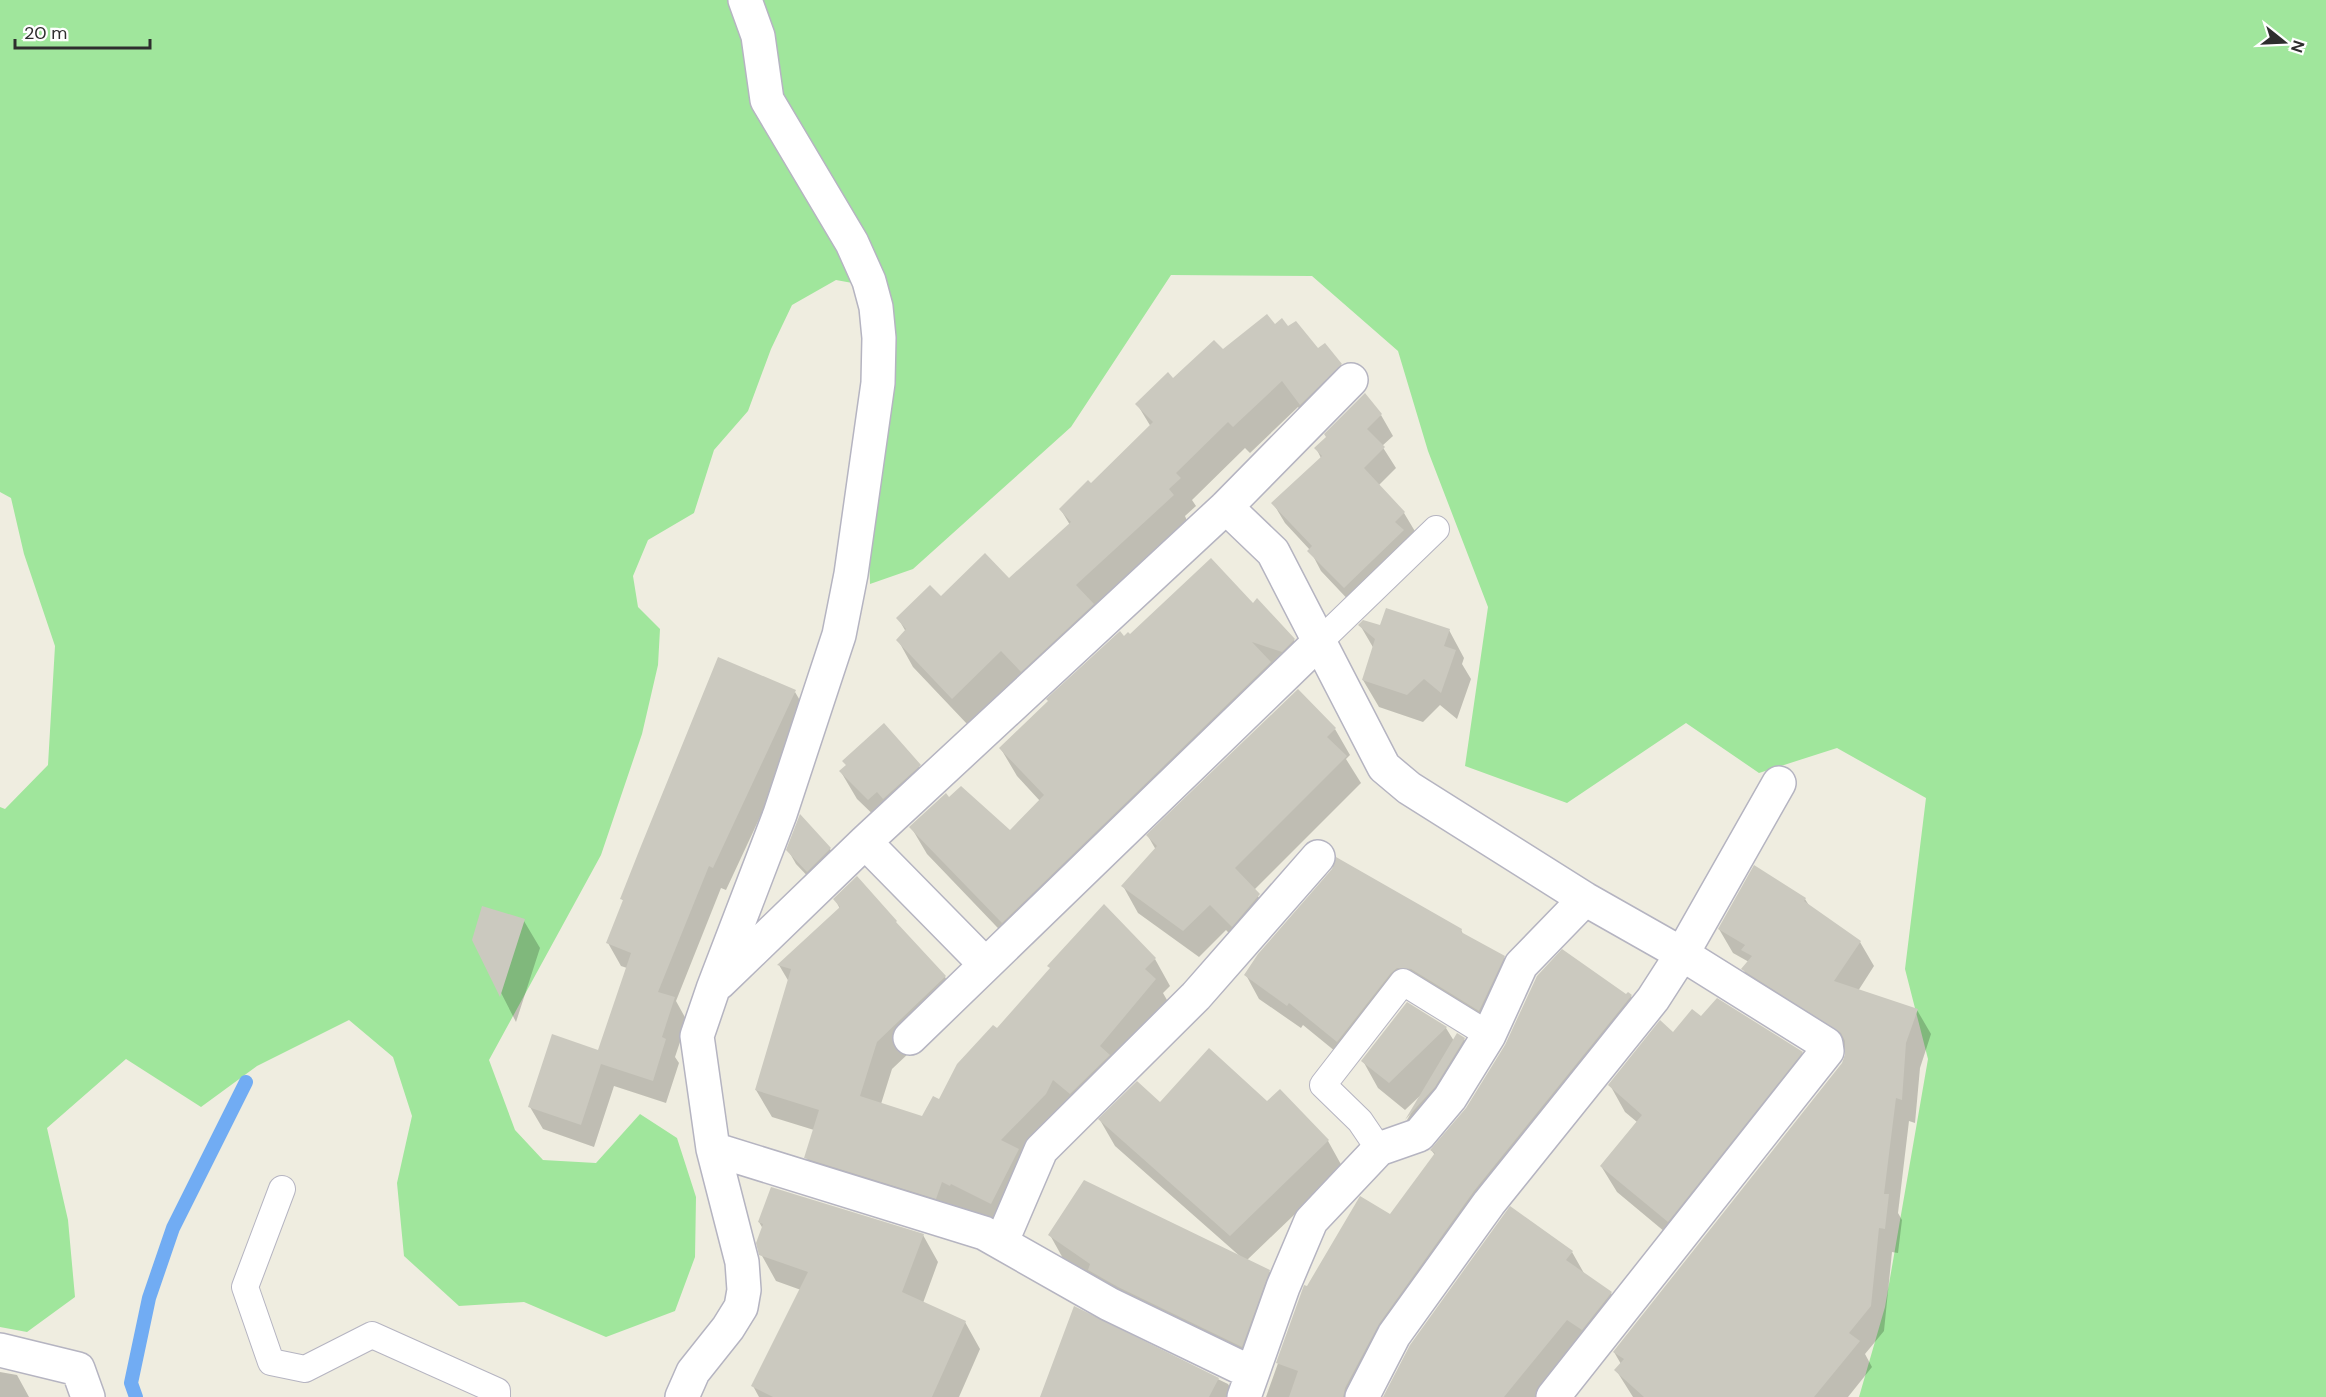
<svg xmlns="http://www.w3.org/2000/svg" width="2326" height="1397" font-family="'DM Sans',sans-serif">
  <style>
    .green { fill: #a0e69c }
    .shadow { fill: #0003 }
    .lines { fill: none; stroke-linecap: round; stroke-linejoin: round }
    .stream { stroke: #71acf3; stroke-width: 14 }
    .building { fill: #cbc9bf }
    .lane-casing { stroke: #b5b4c1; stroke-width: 28 }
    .street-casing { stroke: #b5b4c1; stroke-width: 36 }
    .lane { stroke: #fff; stroke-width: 26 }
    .street { stroke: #fff; stroke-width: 33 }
  </style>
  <rect width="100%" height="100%" fill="#efede0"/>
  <path class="green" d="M0,0H2326V1397H1859L1885,1307L1928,1059L1905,969L1926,798L1837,748L1759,773L1686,723L1567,803L1465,766L1488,607L1428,451L1398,351L1312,276L1171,275L1071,427L913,569L870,584L868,511L885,289L836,280L792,305L771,349L748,411L714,450L694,513L648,540L633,576L638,607L660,629L658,665L642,734L601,855L489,1060L515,1130L543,1160L596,1163L640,1114L677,1138L696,1197L695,1257L675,1311L606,1337L524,1302L459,1306L404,1256L397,1183L412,1116L393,1057L349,1020L257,1066L201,1107L126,1059L47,1128L68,1220L75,1297L27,1332L0,1327V807L5,809L48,765L55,646L24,554L11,498L0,492Z"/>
  <path class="shadow" d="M1275,327L1288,328L1341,365L1356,392L1317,431L1298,407L1250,453L1245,448L1192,500L1196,506L1185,516L1188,523L1037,698L1018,677L968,725L913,667L898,640L906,632L898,618L941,598L1009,580L1070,525L1061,510L1091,485L1151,427L1137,404L1223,351Z
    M1381,415L1393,436L1382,446L1396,468L1378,486L1404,513L1416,533L1356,608L1321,571L1310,550L1285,523L1273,503L1321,458L1316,448Z
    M1252,605L1294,640L1309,667L1018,949L927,854L911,827L949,799L1010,832L1040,801L1017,776L1001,749L1124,638Z
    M1360,625L1449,630L1464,658L1462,664L1471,679L1457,719L1440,705L1423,722L1379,707L1363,680L1374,649Z
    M795,692L808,714L726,890L721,888L676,1001L687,1021L675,1057L679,1063L666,1103L614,1086L594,1147L543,1129L530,1107L599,1052L627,968L621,966L608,943L624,902L622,899Z
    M1335,729L1350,755L1346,759L1361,783L1254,890L1274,921L1247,952L1226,930L1199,957L1138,913L1123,886L1156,850L1148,836Z
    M844,761L919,766L935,793L885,826L857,799L841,772L847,766Z
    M800,817L830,849L838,863L815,884L796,864L788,850Z
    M835,899L900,930L945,977L961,1004L892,1069L881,1104L922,1117L939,1101L997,1031L1155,959L1170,986L1163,993L1171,1007L1023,1160L1007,1230L966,1210L965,1212L821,1184L806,1157L814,1130L772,1117L756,1090L789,982L779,965L840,909Z
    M1805,899L1810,907L1860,942L1874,966L1858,991L1917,1010L1931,1034L1920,1068L1915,1123L1909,1121L1898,1213L1902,1220L1898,1253L1892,1252L1884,1331L1865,1354L1872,1367L1848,1397H1633L1616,1370L1621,1364L1614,1352L1843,1063L1846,1051L1757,993L1743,969L1749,962L1733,953L1719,929Z
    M524,921L540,948L516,1022L474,940Z
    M1461,930L1464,936L1504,957L1518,981L1493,1034L1410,992L1352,1065L1303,1025L1301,1028L1259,999L1246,975Z
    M1626,996H1631L1645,1021L1488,1216L1367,1397H1266L1305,1287L1308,1288L1390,1216L1435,1155L1431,1150Z
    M1407,1004L1446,1028L1454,1041L1464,1039L1480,1066L1422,1146L1407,1120L1422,1094L1405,1110L1378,1088L1363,1061Z
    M1701,1019L1802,1053L1817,1079L1683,1247L1617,1192L1601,1166L1637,1122L1625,1112L1610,1085L1673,1034Z
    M1280,1091L1328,1141L1343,1168L1246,1261L1269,1271L1284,1298L1257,1373L1065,1262L1050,1235L1242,1258L1115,1146L1100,1120L1160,1104L1268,1103Z
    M759,1222L923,1235L938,1262L923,1303L965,1322L980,1349L959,1397H759L753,1386L801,1290L776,1281L761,1254L763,1229Z
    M1572,1252L1585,1275L1611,1293L1625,1317L1537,1397H1385Z
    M1100,1322L1228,1384L1236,1397H1041Z
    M0,1372L17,1375L29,1397H0Z"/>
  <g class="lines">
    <path class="stream" d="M136,1397L131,1383L149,1298L173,1228L246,1082"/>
  </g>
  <path class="building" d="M1267,314L1275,324L1282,318L1288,326L1296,321L1318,348L1325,343L1342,364L1300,405L1282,381L1233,427L1228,422L1176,473L1181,478L1169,489L1174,495L1076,585L1094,604L1021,672L1001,651L952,699L896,640L906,629L896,618L930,585L941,596L985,553L1009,578L1071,522L1059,509L1088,480L1091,483L1153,422L1135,404L1168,372L1173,378L1214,340L1223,349Z
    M1365,393L1382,414L1367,429L1385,447L1364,468L1405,512L1395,522L1404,530L1344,588L1307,551L1312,546L1271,503L1322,456L1314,448L1326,437L1324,434Z
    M1211,558L1253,603L1257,598L1295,639L1282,652L1252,642L1271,662L1002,923L909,827L946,793L949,797L961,786L1010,830L1044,795L999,748L1048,701L1046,699L1120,631L1124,636L1128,632L1130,634Z
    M1386,608L1450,629L1444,646L1456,650L1441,693L1424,679L1407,695L1362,680L1375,639L1358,625L1363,620L1380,625Z
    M718,657L796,690L713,868L709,866L658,992L675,997L662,1037L666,1039L653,1081L601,1064L581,1125L528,1107L552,1034L598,1050L631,953L606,943L623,900L620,899L641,846Z
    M1298,689L1336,728L1327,737L1347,756L1235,868L1260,894L1232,927L1210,905L1183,931L1121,886L1157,846L1146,835Z
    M884,723L921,765L883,799L877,792L868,800L839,771L846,765L842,761Z
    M800,814L831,848L807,872L786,850Z
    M1336,857L1462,929L1461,932L1505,956L1479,1011L1411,969L1397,968L1391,973L1337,1042L1289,1003L1287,1006L1244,975L1258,954L1332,869Z
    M1754,865L1806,898L1804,901L1861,941L1834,981L1918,1009L1906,1043L1902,1100L1896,1098L1884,1194H1889L1885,1229L1879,1228L1871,1306L1849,1333L1860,1341L1814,1397H1644L1614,1370L1624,1359L1613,1352L1842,1063L1845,1055V1041L1841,1033L1741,969L1752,956L1741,950L1745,945L1718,929Z
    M857,876L897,921L896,922L946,976L877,1042L860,1096L922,1116L933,1096L939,1099L957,1064L993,1025L997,1028L1050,968L1047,966L1104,904L1156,958L1145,969L1156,979L1100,1046L1110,1055L1070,1094L1053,1080L1046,1094L1001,1140L1019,1149L991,1204L951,1184L950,1186L942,1182L936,1199L804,1158L819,1110L755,1090L791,969L777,965L840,907L833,899Z
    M482,906L525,919L500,997L472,940Z
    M1562,949L1626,994L1628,992L1632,995L1474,1191L1379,1324L1345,1388L1343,1397H1289L1298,1371L1276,1363L1304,1285L1307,1286L1360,1196L1390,1214L1435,1153L1430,1150L1466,1108L1505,1045L1537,976Z
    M1717,998L1803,1052L1668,1222L1600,1166L1642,1115L1608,1085L1660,1020L1673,1032L1692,1009L1701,1016Z
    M1407,1002L1447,1027L1389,1083L1361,1061Z
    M1457,1033L1465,1038L1435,1087L1405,1120Z
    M1209,1048L1267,1101L1280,1089L1329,1140L1230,1236L1098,1119L1137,1081L1160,1102Z
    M1084,1180L1270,1270L1242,1347L1118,1287L1088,1270L1090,1264L1048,1235Z
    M771,1187L924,1234L902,1292L966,1321L932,1397H773L751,1386L808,1272L759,1255L756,1243L763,1224L758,1222Z
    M1510,1206L1573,1251L1566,1260L1612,1292L1582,1330L1567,1320L1504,1397H1383L1410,1345Z
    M1074,1306L1219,1378L1209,1397H1040Z"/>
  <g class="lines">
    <defs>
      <path id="lane" d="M1318,643L1436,529
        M1379,1149L1360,1121L1323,1085L1403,982L1489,1035
        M282,1189L245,1287L271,1362L305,1369L372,1335L497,1391V1397"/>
      <path id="street" d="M1226,507L1273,552L1384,767L1409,788L1585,899L1682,954L1826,1044L1827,1051L1553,1397
        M865,842L985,964
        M719,983L865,842L1226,507L1351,380
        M910,1038L1318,643
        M713,1149L984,1233L1109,1304L1252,1373
        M1002,1241L1041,1150L1196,996L1318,857
        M0,1350L78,1369L88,1397
        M682,1397L693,1372L728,1328L741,1307L744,1290L742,1262L713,1149L697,1036L713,989L780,814L839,635L851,574L878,383L879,338L876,307L869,281L852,243L767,100L758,36L745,0
        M1244,1397L1283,1287L1311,1221L1379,1149L1419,1135L1450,1098L1489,1035L1521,965L1585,899
        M1362,1397L1394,1335L1489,1203L1653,999L1682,954L1779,783"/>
    </defs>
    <use href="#lane" class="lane-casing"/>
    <use href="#street" class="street-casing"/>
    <use href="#lane" class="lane"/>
    <use href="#street" class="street"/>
  </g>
  <g transform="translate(2284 42) rotate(108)" stroke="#ffffff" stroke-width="4.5" paint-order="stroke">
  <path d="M0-4.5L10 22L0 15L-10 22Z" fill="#2e2e2e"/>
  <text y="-9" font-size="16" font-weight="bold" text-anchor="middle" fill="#2e2e2e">N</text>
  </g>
  <path d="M15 39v9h135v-9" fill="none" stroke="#2e2e2e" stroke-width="3"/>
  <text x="24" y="39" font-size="18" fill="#2e2e2e" stroke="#ffffff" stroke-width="4.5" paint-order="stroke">20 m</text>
</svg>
